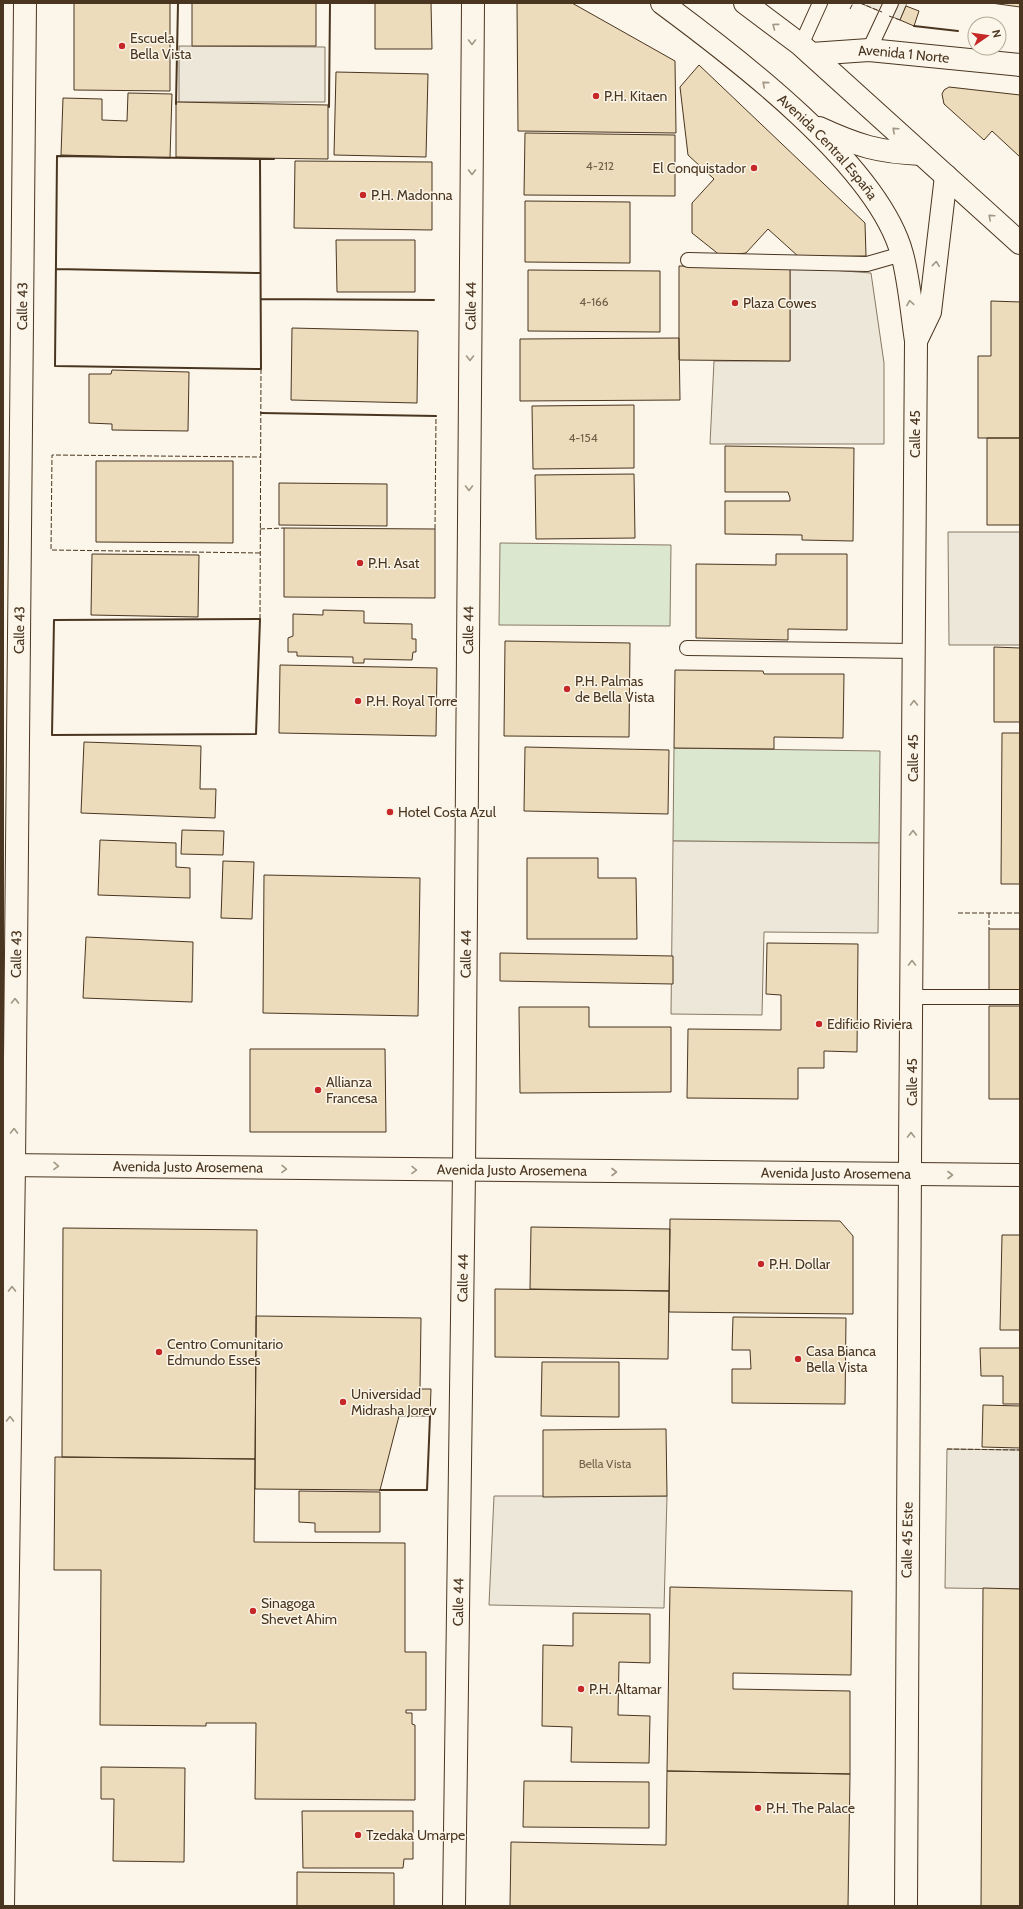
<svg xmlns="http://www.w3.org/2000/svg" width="1023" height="1909" font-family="Cabin,sans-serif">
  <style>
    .green { fill: #dce7d0; stroke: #887966 }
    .parking { fill: #ede7d9; stroke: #887966 }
    .building { fill: #ecdcbc; stroke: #4a3520 }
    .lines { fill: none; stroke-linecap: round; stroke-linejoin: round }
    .lane-casing { stroke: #4a3520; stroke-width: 16 }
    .street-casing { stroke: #4a3520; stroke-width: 24 }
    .secondary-casing { stroke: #4a3520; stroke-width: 24 }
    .lane { stroke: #fbf6e9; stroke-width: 14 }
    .street { stroke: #fbf6e9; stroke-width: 22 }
    .secondary { stroke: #fbf6e9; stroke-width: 22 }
    .fence { stroke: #4a3520; stroke-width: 1; stroke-dasharray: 5 2; stroke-linecap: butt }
    .wall { stroke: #4a3520; stroke-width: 2 }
    .oneway { stroke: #a29684 }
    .poi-dot { fill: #c62828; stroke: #fbf6e9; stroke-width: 1.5 }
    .labels { text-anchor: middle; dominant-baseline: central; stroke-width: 3; stroke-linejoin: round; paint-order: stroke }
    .number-label { font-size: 12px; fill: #725f47 }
    .poi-label { font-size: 14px; fill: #4a3520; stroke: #fbf6e9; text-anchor: start }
    .street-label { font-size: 14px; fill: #4a3520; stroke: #fbf6e9 }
  </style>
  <rect width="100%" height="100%" fill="#fbf6e9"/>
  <path class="green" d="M500,543L671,545L670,626L499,625Z
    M674,748L880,751L879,843L673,841Z"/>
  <path class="parking" d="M860,3H907L900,20Z
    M179,46L325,47V102H179Z
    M790,267L871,273L884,363V444H710L714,361H790Z
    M948,532H1020V645H949Z
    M673,841L879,843L878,933L764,932L762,1015L671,1014Z
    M947,1449L1020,1450V1589L945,1588Z
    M494,1496H667L664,1608L489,1605Z"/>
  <path class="building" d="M74,3H170V91L74,90Z
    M192,3H316V46H192Z
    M375,3H431L432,49H375Z
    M517,3H572L675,61L676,133L518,131Z
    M991,3H1020V7Z
    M906,6L919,11L914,26L900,20Z
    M699,65L865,223L866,256L799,257L768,229L746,253L721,256L692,233V203L714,179L688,155L680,87Z
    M336,72L428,74L426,157L334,155Z
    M949,87L1020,95V157L992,131L984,140L944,104L942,94L944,90Z
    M128,93L172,94L170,158L61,155L63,98L102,99V120L127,121Z
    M176,102L328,105V159L176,157Z
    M525,133L675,135V196L524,195Z
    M295,161L432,162V230L294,228Z
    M525,201L630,202V263L525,262Z
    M336,240H415V292H337Z
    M679,266L790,267V361L679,360Z
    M528,270L660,271V332L528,331Z
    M991,301L1020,302V438H978V356H991Z
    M292,328L418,331L417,403L291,400Z
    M679,338L680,400L520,401V339Z
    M112,370L189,372L188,431L112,430V424L89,423V374H111Z
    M634,405V468L533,469L532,406Z
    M987,438H1020V525H987Z
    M725,446L854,448L853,541L802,540V535L725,534V501H790V498L788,492H725Z
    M96,461H233V543L96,542Z
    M634,474L635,538L536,539L535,475Z
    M279,483L387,484V526L279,525Z
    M284,528L435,529V598L284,597Z
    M92,554L199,555L198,617L91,615Z
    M776,554H847V630L788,629V640L696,638V564L776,565Z
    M323,610L364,611V623L412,624V639H416V652H413L412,660L364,659V663H353V657L297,656V652H288V638L293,636V614L323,615Z
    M505,641L630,643L629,737L504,736Z
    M994,647L1020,648V722H994Z
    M280,665L437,668L436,736L279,733Z
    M675,670L763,671L764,674H844L843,738L774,737V749L674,748Z
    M1002,733H1020V884H1001Z
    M84,742L201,746L200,789H216L215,818L81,813Z
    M525,747L669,750L668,814L524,811Z
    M182,830L224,831L223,855L181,854Z
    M100,840L176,843V867L190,868V898L98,895Z
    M527,858H598V878H636L637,939H527Z
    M223,861L254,862L252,919L221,918Z
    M264,875L420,878L418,1016L263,1013Z
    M989,929H1020V990H989Z
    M86,937L193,942L192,1002L83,998Z
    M767,943L858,944L857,1052L824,1051V1068H798V1099L687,1098L688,1029L781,1030V995L766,994Z
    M500,953L673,956V984L500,981Z
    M989,1006H1020V1099H989Z
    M519,1007H589V1027H671V1092L520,1093Z
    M250,1049H385L386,1132H250Z
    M670,1219L840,1221L853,1236V1314L669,1312Z
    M531,1227L670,1229L669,1291L530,1289Z
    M63,1228L257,1230L255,1459L62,1457Z
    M1002,1235H1020V1330H1000Z
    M495,1289L669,1291L668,1359L495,1357Z
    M256,1316L421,1318L420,1389H431L430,1416H399L380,1490L255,1489Z
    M733,1317L846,1318L845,1404L732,1403V1369H751L750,1350H732Z
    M980,1348H1020V1404H1003V1376H981Z
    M542,1362H619V1417L541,1416Z
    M983,1405L1020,1406V1448L982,1447Z
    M666,1429L667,1496L543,1497V1430Z
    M55,1457L255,1459L254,1542L405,1543V1652H426V1710H406V1713H412V1724L415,1725V1800L255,1799L256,1723H206V1726L100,1725L101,1570H54Z
    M299,1491L380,1492V1532H315V1523L299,1522Z
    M670,1587L852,1591L851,1675L733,1673V1689L850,1691V1774L667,1771Z
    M983,1588L1020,1589V1906H981Z
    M573,1613L650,1614V1663L619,1662L618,1715L650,1716L649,1763L571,1762L572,1727L542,1726L543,1645L573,1646Z
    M101,1767L185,1768L184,1862L113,1861L114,1799H101Z
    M667,1771L850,1774L848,1906H510L511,1842L666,1845Z
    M524,1781L649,1782V1828L523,1827Z
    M302,1811H413V1859H404L403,1868H303Z
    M297,1872L394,1873V1906H297Z"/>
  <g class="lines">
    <defs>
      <path id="lane" d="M801,45L820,3
        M869,50L891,3
        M688,260L867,264L902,254
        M687,648L914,651
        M912,997H1020"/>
      <g id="street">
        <path id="s1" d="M811,54L869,50L1020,65"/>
        <path id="s2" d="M3,1906L14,1165L25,3"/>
        <path id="s3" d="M454,1906L464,1171L473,3"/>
      </g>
      <g id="secondary">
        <path id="s4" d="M662,3C735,57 878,165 902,254C909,279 912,314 916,341C914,863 906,1384 906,1906"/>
        <path d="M745,3L801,45L1020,243"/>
        <path d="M819,128C858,146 878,152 921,154"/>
        <path d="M916,341L930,312L946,176"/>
        <path id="s5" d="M3,1165L1020,1175"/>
      </g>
    </defs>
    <use href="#lane" class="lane-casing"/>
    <use href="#street" class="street-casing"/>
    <use href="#secondary" class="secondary-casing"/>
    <use href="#lane" class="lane"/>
    <use href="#street" class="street"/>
    <use href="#secondary" class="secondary"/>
    <path class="fence" d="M860,3L882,12
      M850,9L853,3
      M889,16L900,20
      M260,529L284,528
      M435,529L436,416
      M260,553L51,550L52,455L260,457
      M260,619L261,369
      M958,913H1020
      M989,913V929
      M947,1449L1020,1450"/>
    <path class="wall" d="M914,26L958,31
      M176,104L178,3
      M329,107L330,3
      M57,156L260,159L261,369L55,366Z
      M260,159H274
      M56,269L260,273
      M261,299L434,300
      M261,413L436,416
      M260,619L256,734L52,735L54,620Z
      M380,1490H427L430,1416"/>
  </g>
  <defs><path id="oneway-chevron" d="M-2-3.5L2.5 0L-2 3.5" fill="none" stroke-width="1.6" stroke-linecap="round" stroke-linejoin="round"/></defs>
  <g class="oneway">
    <use href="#oneway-chevron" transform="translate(775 26) rotate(-143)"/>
    <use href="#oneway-chevron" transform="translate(472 42) rotate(90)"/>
    <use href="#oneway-chevron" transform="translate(765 84) rotate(-140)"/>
    <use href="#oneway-chevron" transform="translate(895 130) rotate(-138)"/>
    <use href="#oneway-chevron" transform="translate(472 172) rotate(90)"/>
    <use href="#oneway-chevron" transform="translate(991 217) rotate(-138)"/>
    <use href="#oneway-chevron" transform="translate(936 264) rotate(-84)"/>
    <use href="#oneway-chevron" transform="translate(910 303) rotate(-99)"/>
    <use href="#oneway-chevron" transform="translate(470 358) rotate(90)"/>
    <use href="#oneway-chevron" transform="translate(469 488) rotate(90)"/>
    <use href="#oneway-chevron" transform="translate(914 703) rotate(-90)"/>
    <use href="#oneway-chevron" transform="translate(913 833) rotate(-90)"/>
    <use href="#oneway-chevron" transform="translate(912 963) rotate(-90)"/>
    <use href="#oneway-chevron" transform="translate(15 1001) rotate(-89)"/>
    <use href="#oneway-chevron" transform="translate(14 1131) rotate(-89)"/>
    <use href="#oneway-chevron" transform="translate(911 1135) rotate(-90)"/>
    <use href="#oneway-chevron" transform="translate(56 1166) rotate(1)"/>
    <use href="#oneway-chevron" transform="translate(284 1169) rotate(1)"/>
    <use href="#oneway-chevron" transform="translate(414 1170) rotate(1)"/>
    <use href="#oneway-chevron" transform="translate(614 1172)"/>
    <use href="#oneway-chevron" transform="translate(950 1175)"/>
    <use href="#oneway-chevron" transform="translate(12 1289) rotate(-89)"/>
    <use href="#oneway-chevron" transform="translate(10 1419) rotate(-89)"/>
  </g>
  <g class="poi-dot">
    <circle cx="122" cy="46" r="4"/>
    <circle cx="596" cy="96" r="4"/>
    <circle cx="754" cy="168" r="4"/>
    <circle cx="363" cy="195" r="4"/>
    <circle cx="735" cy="303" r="4"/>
    <circle cx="360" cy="563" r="4"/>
    <circle cx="567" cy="689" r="4"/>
    <circle cx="358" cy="701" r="4"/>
    <circle cx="390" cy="812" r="4"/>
    <circle cx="819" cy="1024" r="4"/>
    <circle cx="318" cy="1090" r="4"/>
    <circle cx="761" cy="1264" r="4"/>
    <circle cx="159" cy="1352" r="4"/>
    <circle cx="798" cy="1359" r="4"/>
    <circle cx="343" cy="1402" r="4"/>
    <circle cx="253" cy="1611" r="4"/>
    <circle cx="581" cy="1689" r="4"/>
    <circle cx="758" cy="1808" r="4"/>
    <circle cx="358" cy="1835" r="4"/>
  </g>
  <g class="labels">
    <g class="number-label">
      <text x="600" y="165">4-212</text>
      <text x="594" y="301">4-166</text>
      <text x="583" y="437">4-154</text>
      <text x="605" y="1463">Bella Vista</text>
    </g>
    <g class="poi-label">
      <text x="130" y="38">Escuela<tspan x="130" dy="16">Bella Vista</tspan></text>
      <text x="604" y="96">P.H. Kitaen</text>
      <text x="746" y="168" text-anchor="end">El Conquistador</text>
      <text x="371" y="195">P.H. Madonna</text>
      <text x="743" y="303">Plaza Cowes</text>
      <text x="368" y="563">P.H. Asat</text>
      <text x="575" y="681">P.H. Palmas<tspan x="575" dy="16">de Bella Vista</tspan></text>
      <text x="366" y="701">P.H. Royal Torre</text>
      <text x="398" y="812">Hotel Costa Azul</text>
      <text x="827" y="1024">Edificio Riviera</text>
      <text x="326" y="1082">Allianza<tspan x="326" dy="16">Francesa</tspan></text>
      <text x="769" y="1264">P.H. Dollar</text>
      <text x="167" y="1344">Centro Comunitario<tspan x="167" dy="16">Edmundo Esses</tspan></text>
      <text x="806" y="1351">Casa Bianca<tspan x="806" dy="16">Bella Vista</tspan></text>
      <text x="351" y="1394">Universidad<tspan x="351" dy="16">Midrasha Jorev</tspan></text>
      <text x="261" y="1603">Sinagoga<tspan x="261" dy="16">Shevet Ahim</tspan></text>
      <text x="589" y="1689">P.H. Altamar</text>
      <text x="766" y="1808">P.H. The Palace</text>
      <text x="366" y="1835">Tzedaka Umarpe</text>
    </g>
    <g class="street-label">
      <text stroke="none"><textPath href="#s1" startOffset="93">Avenida 1 Norte</textPath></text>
      <text stroke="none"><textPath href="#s4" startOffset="220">Avenida Central España</textPath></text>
      <text stroke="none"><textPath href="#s2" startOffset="1600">Calle 43</textPath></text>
      <text stroke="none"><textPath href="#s3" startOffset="1600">Calle 44</textPath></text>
      <text transform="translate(915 434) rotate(-90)">Calle 45</text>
      <text stroke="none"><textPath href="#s2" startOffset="1276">Calle 43</textPath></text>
      <text stroke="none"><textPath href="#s3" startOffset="1276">Calle 44</textPath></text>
      <text transform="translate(913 758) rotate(-90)">Calle 45</text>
      <text stroke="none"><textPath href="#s2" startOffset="952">Calle 43</textPath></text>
      <text stroke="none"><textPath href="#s3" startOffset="952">Calle 44</textPath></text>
      <text transform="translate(912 1082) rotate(-90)">Calle 45</text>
      <text stroke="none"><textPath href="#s5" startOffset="185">Avenida Justo Arosemena</textPath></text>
      <text stroke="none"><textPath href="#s5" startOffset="509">Avenida Justo Arosemena</textPath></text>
      <text stroke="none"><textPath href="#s5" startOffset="833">Avenida Justo Arosemena</textPath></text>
      <text stroke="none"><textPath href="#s3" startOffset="628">Calle 44</textPath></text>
      <text transform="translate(907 1540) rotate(-89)">Calle 45 Este</text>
      <text stroke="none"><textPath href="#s3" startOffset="304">Calle 44</textPath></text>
    </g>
  </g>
  <rect width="1023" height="1909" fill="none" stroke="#4a3520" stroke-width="8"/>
  <g transform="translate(987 36) rotate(77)"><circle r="19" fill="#fbf6e9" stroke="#b4a999"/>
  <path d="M0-3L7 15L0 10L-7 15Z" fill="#c62828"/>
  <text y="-6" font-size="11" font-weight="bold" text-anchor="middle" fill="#4a3520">N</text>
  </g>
</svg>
